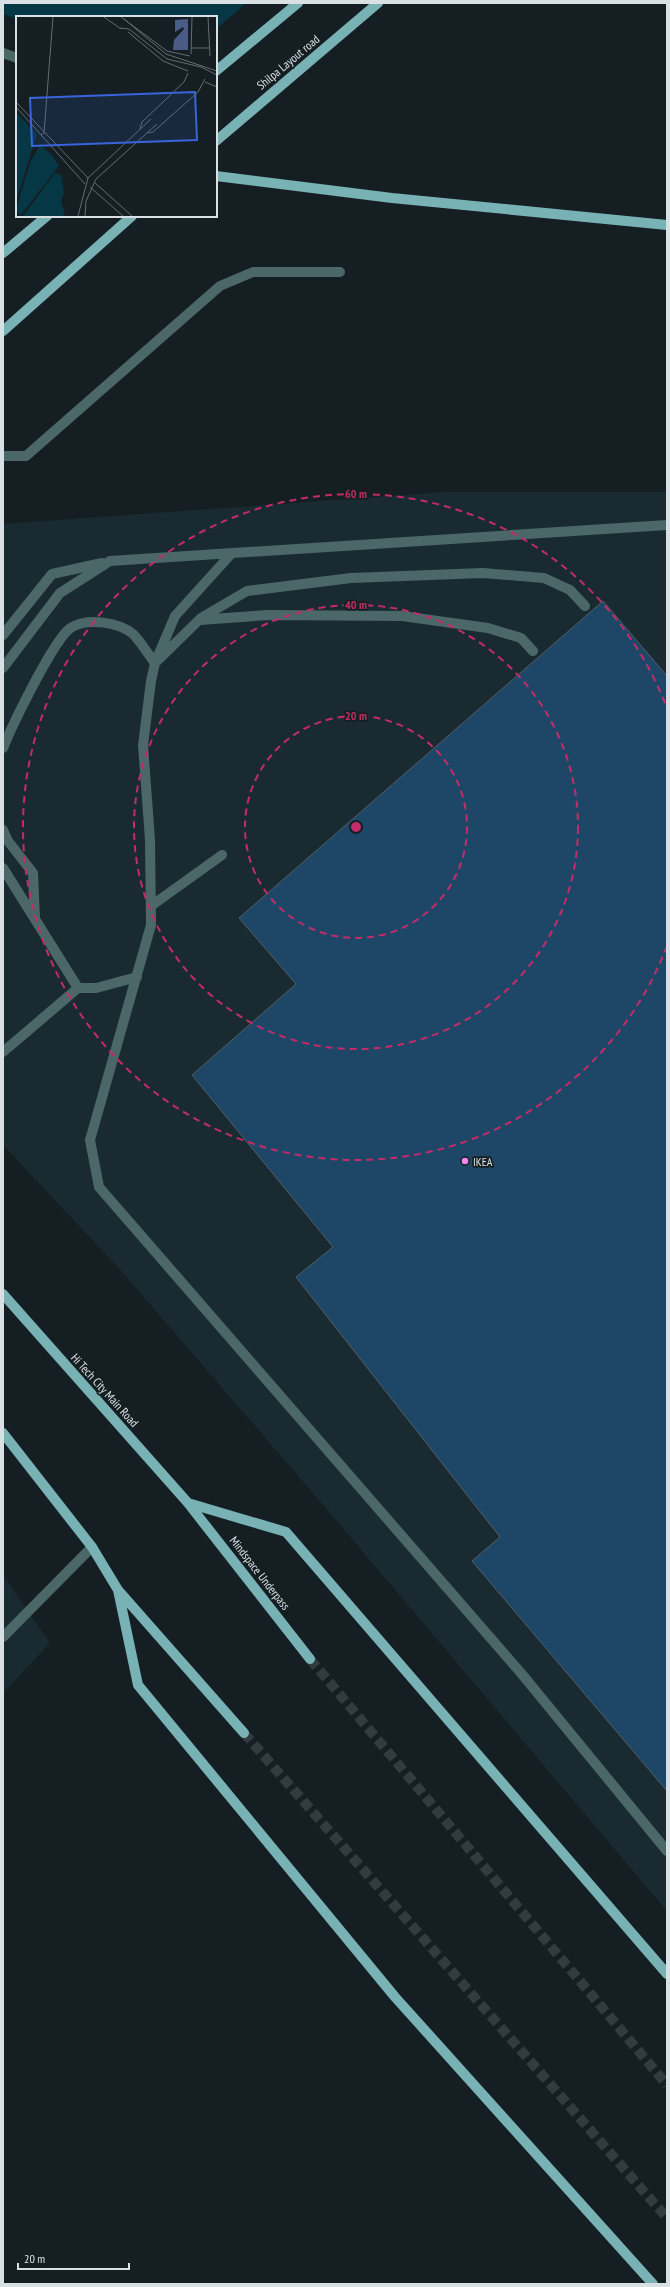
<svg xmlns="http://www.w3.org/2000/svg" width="670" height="2287" font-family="'PT Sans Narrow',sans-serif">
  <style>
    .built { fill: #192b31 }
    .green { fill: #053745 }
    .building { fill: #1e4767; stroke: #555e66 }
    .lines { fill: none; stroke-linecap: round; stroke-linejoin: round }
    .major-tunnel { stroke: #323c40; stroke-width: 10; stroke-dasharray: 10 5; stroke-linecap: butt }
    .minor { stroke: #4c6768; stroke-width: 10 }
    .major { stroke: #78b2b5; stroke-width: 10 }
    .ring { fill: none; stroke: #c42c69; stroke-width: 2; stroke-dasharray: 7 5 }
    .poi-dot { fill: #f987e9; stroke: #151f23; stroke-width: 1.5 }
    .labels { text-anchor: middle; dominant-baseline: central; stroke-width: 3.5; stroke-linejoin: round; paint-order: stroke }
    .street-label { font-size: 12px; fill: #d9e0e3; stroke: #151f23 }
    .poi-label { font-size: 12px; fill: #d9e0e3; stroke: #151f23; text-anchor: start }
    .inset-road { fill: none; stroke: #636c70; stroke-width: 1 }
    .view { fill: #3964da; fill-opacity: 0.15; stroke: #3964da; stroke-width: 2 }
    .inset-edge { fill: none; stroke: #d9e0e3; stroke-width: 2 }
    .centre { fill: #c42c69; stroke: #151f23; stroke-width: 2 }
    .ring-label { font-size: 12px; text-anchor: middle; font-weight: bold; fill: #c42c69; stroke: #151f23; stroke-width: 3.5; stroke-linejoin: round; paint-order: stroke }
  </style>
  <rect width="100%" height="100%" fill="#151f23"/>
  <path class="built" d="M446,492H667V1911L319,1500L117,1266L3,1145V524Z
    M3,1575L50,1643L3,1693Z"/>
  <path class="green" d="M3,3H246L216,29V17H17V19L3,14Z"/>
  <path class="building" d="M603,601L667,676V1791L472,1561L500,1537L296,1277L333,1247L192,1075L296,984L239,918Z"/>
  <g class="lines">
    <path class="major-tunnel" d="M310,1659L667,2085
      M244,1733L667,2218"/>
    <path class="minor" d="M3,53L17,58
      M3,456H26L220,286L253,272H340
      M231,554L175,616L155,663L151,681L143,745L150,840L151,925L90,1140L99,1187L521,1673L667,1851
      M200,620L268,615L402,616L488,628L521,638L533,651
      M3,635L52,574L102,563
      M3,668L60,593L110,561L667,525
      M3,748C12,726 55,636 72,627C88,618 119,622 133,634C141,642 148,654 155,663L201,618L247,591L351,578L483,573L544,578L570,590L585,606
      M3,830L8,841L33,873L35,918
      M3,868L78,988
      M151,906L222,855
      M3,1052L78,988H96L137,977
      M3,1637L92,1547"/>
    <path class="major" d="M216,71L298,3
      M216,141L378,3
      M216,176L392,198L667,225
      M3,253L47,216
      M3,331L132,216
      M3,1294L188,1503L310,1659
      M3,1433L92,1547L118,1590L244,1733
      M188,1503L286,1532L667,1974
      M118,1590L138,1685L395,1997L653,2284"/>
  </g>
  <g class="ring">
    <circle cx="356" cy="827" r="111"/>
    <circle cx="356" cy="827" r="222"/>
    <path d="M667 946A333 333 0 1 1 667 708"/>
  </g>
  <circle class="poi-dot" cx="465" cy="1161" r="4"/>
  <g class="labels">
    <g class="street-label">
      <text transform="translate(288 62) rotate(-40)">Shilpa Layout road</text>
      <text transform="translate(105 1390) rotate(48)">Hi Tech City Main Road</text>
      <text transform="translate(260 1573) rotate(52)">Mindspace Underpass</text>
    </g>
    <g class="poi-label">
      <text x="473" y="1161">IKEA</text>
    </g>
  </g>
  <g transform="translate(16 16)">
    <rect width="201" height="201" fill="#151f23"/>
    <path d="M0,96L21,118L0,186ZM24,129L36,139L43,150L4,200L0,193L14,147ZM39,157L45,159L48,177L45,184L49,200H7Z" fill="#053745"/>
    <path d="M172,3V34H157L158,24L168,13L167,11L159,16V4Z" fill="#4a5b85"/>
    <path class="inset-road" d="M88,1L105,13M105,1L151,35L174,40M192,1L194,40M108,3L150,38L201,55M104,12L113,13L151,43L185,51L201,59M112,16L147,45L172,55M175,32H193M175,38L176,1M189,66L201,71M0,86L72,162M0,91L69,168M124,113L126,106L168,66L172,57M132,117L137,116L182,76L189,63M25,119L28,117L37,1M78,166L116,200M74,171L107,200M62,200L72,162L135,103M69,200L70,185L80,163L141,108"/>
    <path class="view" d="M179,76L181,124L16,130L14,82Z"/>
    <rect width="201" height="201" class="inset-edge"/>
  </g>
  <circle cx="356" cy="827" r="6" class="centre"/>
  <g class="ring-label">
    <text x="356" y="498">60 m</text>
    <text x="356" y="609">40 m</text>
    <text x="356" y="720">20 m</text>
  </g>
  <rect width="670" height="2287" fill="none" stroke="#d9e0e3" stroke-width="8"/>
  <path d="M18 2263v6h111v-6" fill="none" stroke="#d9e0e3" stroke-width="2"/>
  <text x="24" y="2263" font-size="12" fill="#d9e0e3" stroke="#151f23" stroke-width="3" paint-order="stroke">20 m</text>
</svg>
